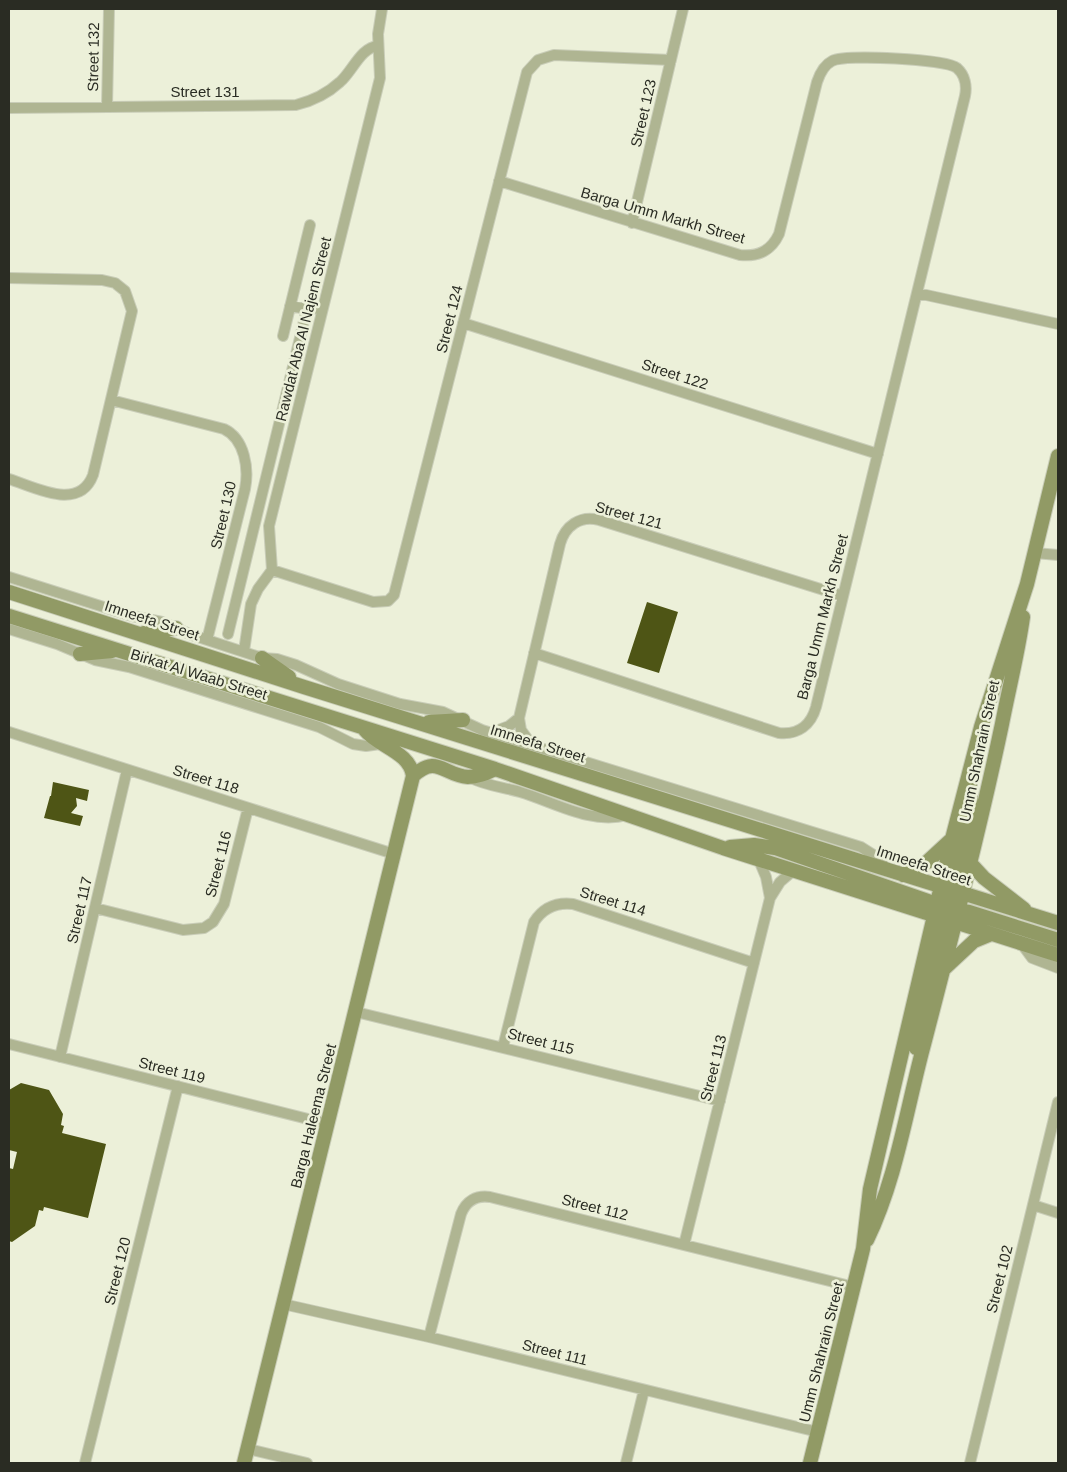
<svg xmlns="http://www.w3.org/2000/svg" width="1067" height="1472" font-family="Helvetica,sans-serif">
  <style>
    .building { fill: #4e5515 }
    .lines { fill: none; stroke-linecap: round; stroke-linejoin: round }
    .street-casing { stroke: #c9cdb8; stroke-width: 12 }
    .secondary-casing { stroke: #c9cdb8; stroke-width: 16 }
    .street { stroke: #afb592; stroke-width: 10 }
    .secondary { stroke: #919a65; stroke-width: 14 }
    .labels { text-anchor: middle; dominant-baseline: central; stroke-width: 5; stroke-linejoin: round; paint-order: stroke }
    .street-label { font-size: 15px; fill: #2a2c23; stroke: #ecf0d9 }
  </style>
  <rect width="100%" height="100%" fill="#ecf0d9"/>
  <path class="building" d="M647,602L678,612L659,673L627,663Z
    M53,782L89,790L87,801L76,798L77,806L71,813L83,816L80,826L44,818L50,796H51Z
    M21,1083L49,1090L63,1114L61,1125L64,1126L62,1133L106,1144L88,1218L44,1207L43,1211L39,1210L35,1226L12,1242L9,1241V1168L13,1169L17,1152L9,1150V1090Z"/>
  <g class="lines">
    <defs>
      <path id="street" d="M107,107L109,9
        M9,108L296,105C312,101 327,94 340,82C352,72 361,47 378,46
        M499,181L740,255C758,257 771,251 779,234L817,82C820,73 824,65 832,61C845,54 946,59 957,68C965,75 967,86 965,96L816,707C811,725 798,735 779,733L534,653
        M632,223L683,9
        M9,278L102,280L115,283L125,291L132,311L93,475C79,512 35,487 9,479
        M917,293L1058,324
        M290,306L307,309L323,308
        M463,323L878,454
        M283,336L310,225
        M111,400L224,429C245,439 249,469 245,489L207,640
        M1035,553L1058,555
        M272,570L373,602L388,601L394,595L527,72L538,60L554,55L671,60
        M9,577L132,616L162,622L192,635L262,658L277,659L296,665L338,684L400,704L443,712L482,730L861,847L880,859L886,870
        M9,629L57,644L95,660L129,667L319,727L353,744L366,746L380,744
        M228,634L307,309
        M244,651L251,604L258,589L272,570L269,526L380,78L378,34L382,9
        M9,732L394,854
        M493,732L509,726L519,718
        M531,744L521,730L519,718L560,544C565,526 580,515 599,520L843,596
        M469,777C486,786 503,787 520,792C554,802 591,825 627,815
        M758,858L766,877L770,898
        M95,908L183,930L204,928L213,922L224,904L248,808
        M1021,943L1032,958L1058,968
        M356,1012L720,1101
        M9,1044L328,1124
        M503,1047L534,922C543,908 556,902 573,904L754,963
        M60,1057L127,770
        M1033,1205L1058,1213
        M684,1245L770,898L780,882L794,870
        M283,1304L429,1337L818,1432
        M429,1337L461,1214C466,1201 476,1195 490,1197L854,1287
        M248,1449L307,1463
        M85,1463L178,1086
        M626,1463L644,1390
        M970,1463L1058,1102"/>
      <path id="secondary" d="M9,592L304,687L1058,923
        M9,616L495,769L723,848L1058,955
        M144,633L176,628
        M80,654L112,651
        M262,658L289,677
        M429,722L463,720
        M413,776C437,754 443,775 468,777C478,777 486,773 495,769
        M730,847L754,845L775,848L937,904L954,902L963,894
        M971,864L984,878L1024,909
        M903,875L926,863L952,839
        M950,898L971,809L970,785
        M951,909L969,912L1058,940
        M945,968L974,941L991,934
        M916,1048L918,1026L947,910
        M867,1240C896,1180 906,1112 923,1048C951,940 979,833 1002,724C1009,688 1018,653 1023,617
        M244,1463L413,776C410,752 379,747 365,730
        M810,1463L863,1249L870,1189L952,839L981,727L1027,584L1058,456"/>
    </defs>
    <use href="#street" class="street-casing"/>
    <use href="#secondary" class="secondary-casing"/>
    <use href="#street" class="street"/>
    <use href="#secondary" class="secondary"/>
  </g>
  <g class="labels">
    <g class="street-label">
      <text transform="translate(93 57) rotate(-89)">Street 132</text>
      <text x="205" y="91">Street 131</text>
      <text transform="translate(643 113) rotate(-77)">Street 123</text>
      <text transform="translate(663 215) rotate(16)">Barga Umm Markh Street</text>
      <text transform="translate(449 319) rotate(-76)">Street 124</text>
      <text transform="translate(303 329) rotate(-76)">Rawdat Aba Al Najem Street</text>
      <text transform="translate(675 374) rotate(18)">Street 122</text>
      <text transform="translate(223 515) rotate(-77)">Street 130</text>
      <text transform="translate(629 515) rotate(15)">Street 121</text>
      <text transform="translate(822 617) rotate(-76)">Barga Umm Markh Street</text>
      <text transform="translate(152 620) rotate(18)">Imneefa Street</text>
      <text transform="translate(199 674) rotate(17)">Birkat Al Waab Street</text>
      <text transform="translate(538 743) rotate(17)">Imneefa Street</text>
      <text transform="translate(979 751) rotate(-78)">Umm Shahrain Street</text>
      <text transform="translate(206 779) rotate(17)">Street 118</text>
      <text transform="translate(218 864) rotate(-76)">Street 116</text>
      <text transform="translate(924 865) rotate(18)">Imneefa Street</text>
      <text transform="translate(613 901) rotate(17)">Street 114</text>
      <text transform="translate(79 910) rotate(-77)">Street 117</text>
      <text transform="translate(541 1041) rotate(14)">Street 115</text>
      <text transform="translate(713 1068) rotate(-76)">Street 113</text>
      <text transform="translate(172 1070) rotate(14)">Street 119</text>
      <text transform="translate(313 1116) rotate(-76)">Barga Haleema Street</text>
      <text transform="translate(595 1207) rotate(14)">Street 112</text>
      <text transform="translate(117 1271) rotate(-76)">Street 120</text>
      <text transform="translate(999 1279) rotate(-76)">Street 102</text>
      <text transform="translate(555 1352) rotate(14)">Street 111</text>
      <text transform="translate(821 1352) rotate(-76)">Umm Shahrain Street</text>
    </g>
  </g>
  <rect width="1067" height="1472" fill="none" stroke="#2a2c23" stroke-width="20"/>
</svg>
